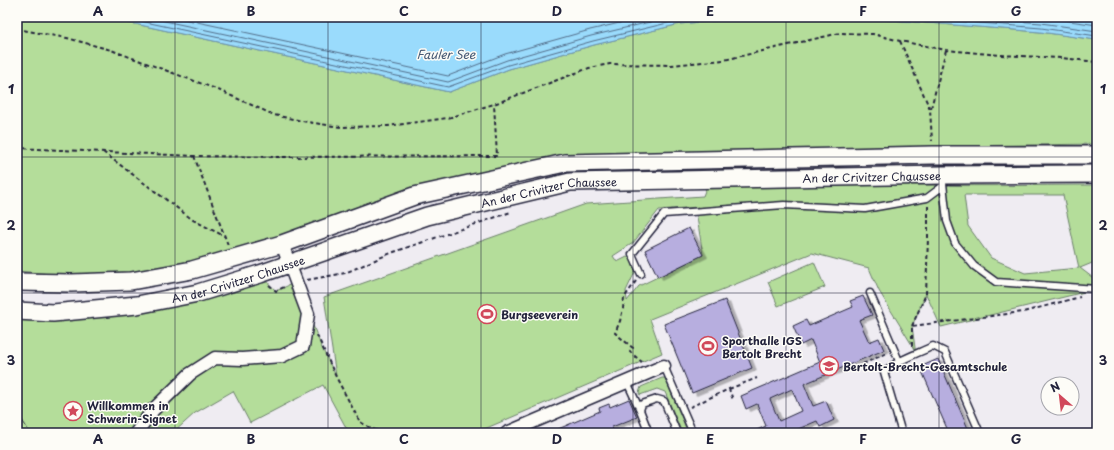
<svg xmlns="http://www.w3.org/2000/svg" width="1114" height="450" font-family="'Playpen Sans',sans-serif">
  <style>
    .green { fill: #b4dd9a; stroke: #6b806a; fill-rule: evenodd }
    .water { fill: #9adbfc; stroke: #6a91af }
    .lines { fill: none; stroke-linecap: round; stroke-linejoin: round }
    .shore { stroke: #526c88; stroke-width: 1 }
    .building { fill: #b7aedf; stroke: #22223b; fill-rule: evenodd; filter: url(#shadow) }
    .lane-casing { stroke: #22223b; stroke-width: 9 }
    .street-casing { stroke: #22223b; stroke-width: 15 }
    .secondary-casing { stroke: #22223b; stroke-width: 20 }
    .path { stroke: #22223b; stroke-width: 2; stroke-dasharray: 4 3; stroke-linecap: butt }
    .lane { stroke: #fdfcf7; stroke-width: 6 }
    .street { stroke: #fdfcf7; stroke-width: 12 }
    .secondary { stroke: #fdfcf7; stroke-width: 17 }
    .tram { stroke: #22223b; stroke-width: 1 }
    .grid { fill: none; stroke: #22223b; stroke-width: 1; stroke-opacity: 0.55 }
    .labels { text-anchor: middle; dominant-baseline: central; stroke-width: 3; stroke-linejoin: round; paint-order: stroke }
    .street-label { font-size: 11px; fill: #22223b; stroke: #fdfcf7 }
    .poi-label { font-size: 11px; font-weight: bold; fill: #22223b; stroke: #fdfcf7; text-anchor: start }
    .water-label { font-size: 12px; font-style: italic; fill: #465a75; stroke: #fdfcf7 }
    .neatline { fill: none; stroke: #22223b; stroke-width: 1.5 }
    .grid-label { font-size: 13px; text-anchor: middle; font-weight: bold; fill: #22223b }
  </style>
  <defs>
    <filter id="shadow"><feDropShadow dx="4.5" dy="2.5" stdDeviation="0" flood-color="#0004"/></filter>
  </defs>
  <rect width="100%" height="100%" fill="#efecf2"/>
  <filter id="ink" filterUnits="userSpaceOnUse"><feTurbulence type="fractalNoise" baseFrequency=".025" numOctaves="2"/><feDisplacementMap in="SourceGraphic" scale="8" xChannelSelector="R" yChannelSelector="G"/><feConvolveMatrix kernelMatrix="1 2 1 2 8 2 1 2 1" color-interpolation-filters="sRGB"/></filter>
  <g filter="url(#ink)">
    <path class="green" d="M17,17H103L449,92L509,69L594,45L680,24L752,17H854L1040,32L1097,40V144L880,147L604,157L565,163L131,281L17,271Z
      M900,184C966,187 1031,185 1097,185V261L1080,268L1097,281V289L941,327L926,294L912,326L916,355L912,345L879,291L869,268L812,253L650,319L662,353L475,433H349L323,385L250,423L233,391L195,413L173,433H17V311L53,313L260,274L276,291L296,282L321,346L336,376L324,297L586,204L703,196L706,188ZM964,195H1063L1079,268L1025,273L991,258L968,226ZM698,207L696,211L703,255L639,286L627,301L626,291L635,272L631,258L627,257L617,262L613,256L633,243L659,210Z
      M814,262L825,287L778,306L768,282Z
      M662,378H665L688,433H682L665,392L657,389L640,395L639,393L641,387Z"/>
    <path class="water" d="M103,17H752L680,24L594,45L509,69L449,92Z
      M854,17H1097V40L1040,32Z"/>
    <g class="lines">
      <path class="shore" d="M122,17L448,87L508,65L593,41L680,20L711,17
        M146,17L448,82L507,60L591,36L671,17
        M174,17L448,76L505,54L590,30L645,17
        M904,17L1041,28L1097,36
        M968,17L1041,23L1097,31
        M1043,17L1097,25"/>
    </g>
    <path class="building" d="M689,228L703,255L658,277L645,250Z
      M863,296L872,315L859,320L869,342L879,338L884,350L804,384L813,406L826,401L834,420L820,427L817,421L789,433H750L766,426L757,404L746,409L741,396L820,362L811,340L801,345L793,326L806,320L809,326L853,307L850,301ZM792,389L801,411L779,421L770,399Z
      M725,300L752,368L692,393L664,324Z
      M938,359L970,433H949L920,367Z
      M629,399L637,417L612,427L614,433H549L600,411L599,408L609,404L610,407Z"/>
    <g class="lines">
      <defs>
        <path id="lane" d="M943,183L947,221L955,243L974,266L996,282L1097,289
          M641,274L632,254L664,214L784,205L865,209L927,198L943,186
          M870,293L899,361
          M664,366L693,433
          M627,382L640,410
          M649,433L640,410L642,404L657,399L664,401L677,433
          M900,433L901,430L884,372C897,360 917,354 933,346L945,352L980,433"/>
        <path id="street" d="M136,433L153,410L190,374L215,358L242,359L282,356L303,346L308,314L282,244
          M507,433L664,366"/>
        <g id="secondary">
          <path d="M17,282L71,283L131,281L192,270L282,244L414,196L565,163L933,155H1097"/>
          <path id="s1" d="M17,311L53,313L137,305L198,293L260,274L427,216L570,182L943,175L1097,174"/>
        </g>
      </defs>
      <use href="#lane" class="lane-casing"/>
      <use href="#street" class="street-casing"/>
      <use href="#secondary" class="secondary-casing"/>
      <path class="path" d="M17,29L67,38L111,50L216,89L274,115L307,122L341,127L388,126L448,118L494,104L589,68L610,64L671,65L724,60L840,33L873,34L900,41L946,50L1000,55L1061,58L1097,62
        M900,41L930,109L932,141
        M931,108L946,50
        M17,148L194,156L280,157L497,156L494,104
        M103,152L193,220L224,236
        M194,156L228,245
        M307,280L345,273L391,253L511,212
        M636,281L624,298L623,309L620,321L615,333L633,348L630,352L642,362
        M269,285L276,291L286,286
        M912,326L926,294L928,238V206
        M317,335L336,377L360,422L372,429L385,433
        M912,346V326L1023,312L1080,297
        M863,364L887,353
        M729,389L757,378
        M690,407L729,389L733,400"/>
      <use href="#lane" class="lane"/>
      <use href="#street" class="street"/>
      <use href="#secondary" class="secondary"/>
      <path class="tram" d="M17,412L30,433
        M17,425L22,433"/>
    </g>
  </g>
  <path class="grid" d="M175,17V433M328,17V433M481,17V433M633,17V433M786,17V433M939,17V433M17,157H1097M17,293H1097"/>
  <defs>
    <symbol id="stadium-ring" viewBox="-11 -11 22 22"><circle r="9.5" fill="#fdfcf7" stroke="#d1495b" stroke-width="1.5"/><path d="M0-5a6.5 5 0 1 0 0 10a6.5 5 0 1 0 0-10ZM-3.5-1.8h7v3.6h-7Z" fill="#d1495b"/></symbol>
    <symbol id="school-ring" viewBox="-11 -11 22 22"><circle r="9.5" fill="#fdfcf7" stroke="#d1495b" stroke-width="1.5"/><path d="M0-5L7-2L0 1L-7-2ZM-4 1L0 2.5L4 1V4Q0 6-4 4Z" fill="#d1495b"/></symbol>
    <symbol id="sight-ring" viewBox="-11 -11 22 22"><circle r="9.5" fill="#fdfcf7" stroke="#d1495b" stroke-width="1.5"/><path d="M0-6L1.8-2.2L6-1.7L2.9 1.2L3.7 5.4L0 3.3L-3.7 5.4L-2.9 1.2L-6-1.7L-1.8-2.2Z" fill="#d1495b"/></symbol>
  </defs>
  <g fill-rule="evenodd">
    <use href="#stadium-ring" x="476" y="303" width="22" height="22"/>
    <use href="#stadium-ring" x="697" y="335" width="22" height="22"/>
    <use href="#school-ring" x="818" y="355" width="22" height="22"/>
    <use href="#sight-ring" x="62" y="400" width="22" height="22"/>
  </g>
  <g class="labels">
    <g class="street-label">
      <text stroke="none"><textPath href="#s1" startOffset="873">An der Crivitzer Chaussee</textPath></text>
      <text stroke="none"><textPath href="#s1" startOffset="549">An der Crivitzer Chaussee</textPath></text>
      <text stroke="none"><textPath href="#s1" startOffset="225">An der Crivitzer Chaussee</textPath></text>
    </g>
    <g class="poi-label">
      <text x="501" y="314">Burgseeverein</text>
      <text x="722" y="340">Sporthalle IGS<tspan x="722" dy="13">Bertolt Brecht</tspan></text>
      <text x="843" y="366">Bertolt-Brecht-Gesamtschule</text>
      <text x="87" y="405">Willkommen in<tspan x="87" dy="13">Schwerin-Signet</tspan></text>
    </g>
    <g class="water-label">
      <text x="446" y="54">Fauler See</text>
    </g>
  </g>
  <rect width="1114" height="450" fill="none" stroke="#fdfcf7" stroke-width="44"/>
  <g transform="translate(1060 396) rotate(332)"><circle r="19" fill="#fdfcf7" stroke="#a5a5ac"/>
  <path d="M0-3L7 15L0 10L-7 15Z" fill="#d1495b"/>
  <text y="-6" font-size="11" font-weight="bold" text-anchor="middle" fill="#22223b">N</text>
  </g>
  <rect x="22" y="22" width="1070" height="406" class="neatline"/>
  <g class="grid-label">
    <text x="98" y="16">A</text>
    <text x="251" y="16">B</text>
    <text x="404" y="16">C</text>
    <text x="557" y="16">D</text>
    <text x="710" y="16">E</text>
    <text x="863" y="16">F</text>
    <text x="1016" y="16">G</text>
    <text x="11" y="94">1</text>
    <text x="1103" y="94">1</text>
    <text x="11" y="230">2</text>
    <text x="1103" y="230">2</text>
    <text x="11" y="365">3</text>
    <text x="1103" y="365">3</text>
    <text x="98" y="444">A</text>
    <text x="251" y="444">B</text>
    <text x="404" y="444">C</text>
    <text x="557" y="444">D</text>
    <text x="710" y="444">E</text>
    <text x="863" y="444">F</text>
    <text x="1016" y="444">G</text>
  </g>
</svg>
